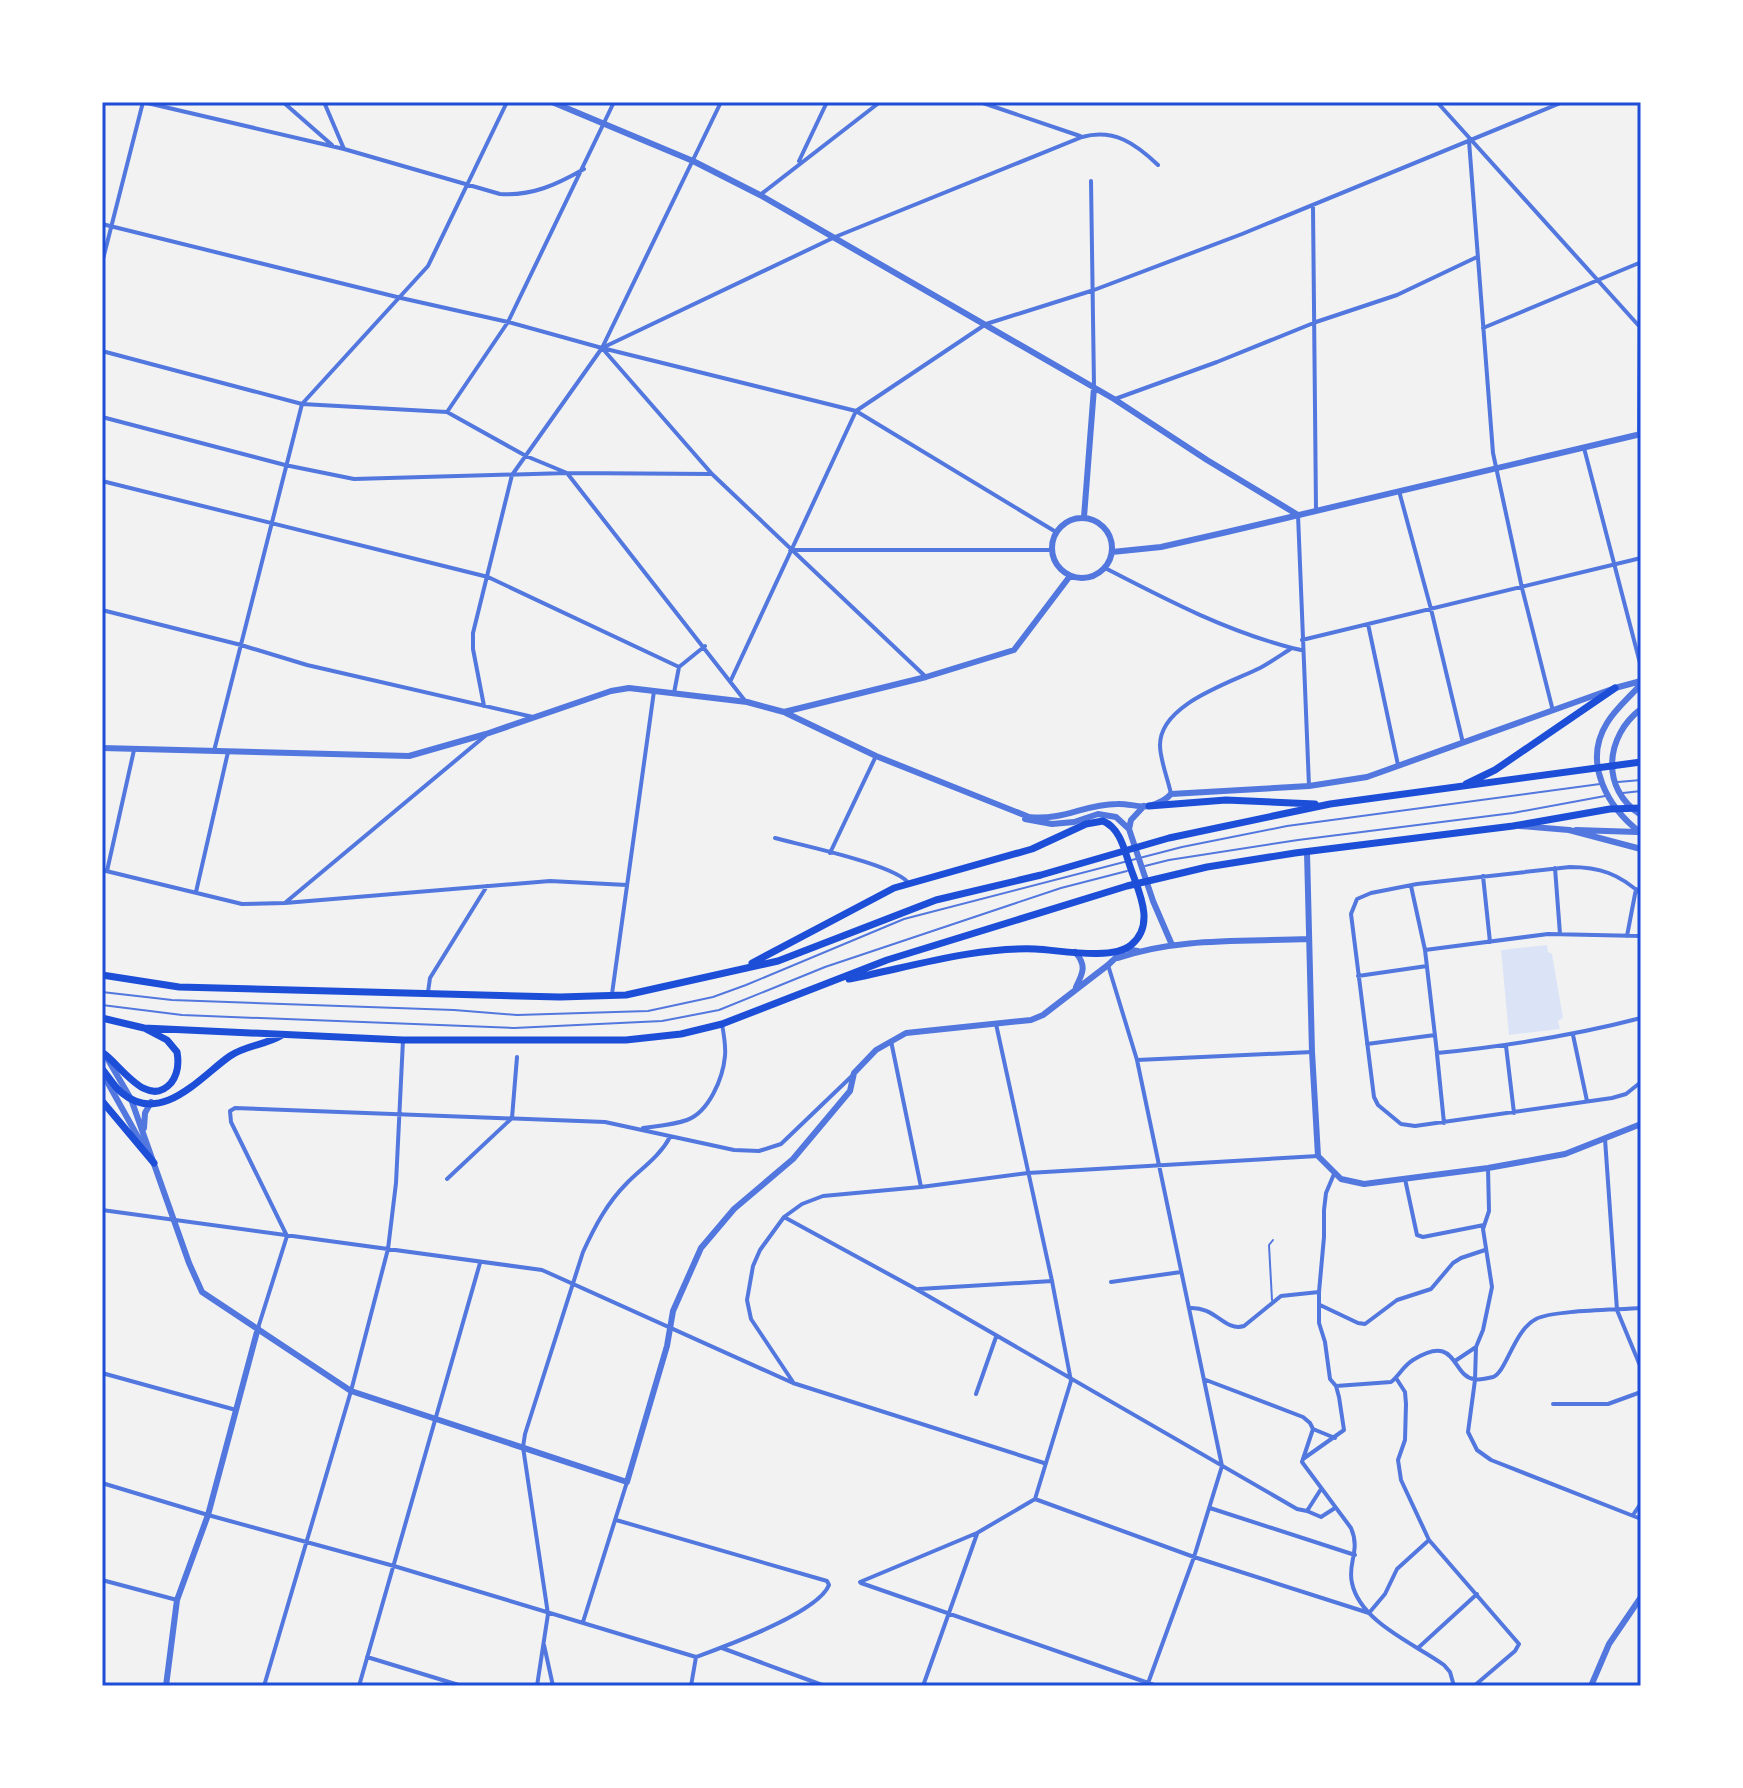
<svg xmlns="http://www.w3.org/2000/svg" width="1743" height="1788" font-family="Mulish,sans-serif">
  <style>
    .green { fill: #dbe4f7 }
    .lines { fill: none; stroke-linecap: round; stroke-linejoin: round }
    .service { stroke: #5277de; stroke-width: 2 }
    .minor { stroke: #5277de; stroke-width: 4 }
    .tertiary { stroke: #5277de; stroke-width: 6 }
    .trunk { stroke: #1d4ed8; stroke-width: 7 }
    .neatline { fill: none; stroke: #1d4ed8; stroke-width: 3 }
  </style>
  <rect width="100%" height="100%" fill="#f2f2f2"/>
  <path class="green" d="M1547,945L1548,952L1552,954L1563,1018L1558,1021L1560,1029L1509,1035L1501,950Z"/>
  <g class="lines">
    <path class="service" d="M1618,782L1641,780
      M1623,793L1641,791
      M1145,866L1169,860L1298,840L1513,813L1605,796
      M102,992L172,1000L454,1010L517,1015L648,1011L713,997L746,985L904,919L1182,847L1287,826L1600,784
      M102,1005L182,1015L514,1028L662,1021L719,1010L825,967L1061,888L1127,871
      M1272,1300L1269,1245L1273,1240"/>
    <path class="minor" d="M143,102L344,149L500,194C532,196 556,185 584,169
      M283,102L332,145
      M324,102L344,149
      M980,102L1080,136
      M1437,102L1639,326
      M1469,141L1493,453L1522,588L1553,711
      M799,161L827,102
      M1091,181L1094,386
      M760,195L880,102
      M1313,207L1316,510
      M102,224L401,298L508,322L602,348L856,411L1056,532
      M102,263L143,102
      M1483,328L1639,263
      M102,351L302,404L447,412L526,456L567,473L746,702
      M1115,399L1217,362L1316,322L1397,295L1477,257
      M447,412L508,322L614,102
      M102,417L285,465L354,479L567,473L712,474
      M1639,435L1641,107
      M1584,448L1641,667
      M102,481L488,577L679,667
      M1399,491L1431,609L1463,743
      M1298,515L1309,786
      M790,550H1051
      M1105,568C1167,600 1224,630 1292,648
      M102,610L241,645L307,665L533,717
      M1368,624L1398,765
      M1302,640L1641,558
      M926,677L712,474L602,348L835,237L1082,137C1114,128 1136,144 1158,165
      M731,680L856,411L986,324L1094,290L1242,234L1563,102
      M674,693L679,667L705,646
      M484,706L473,649V633L512,475L602,348L721,102
      M214,751L302,404L428,266L507,102
      M1171,794C1168,779 1160,760 1160,745C1160,704 1230,683 1260,668C1271,662 1281,655 1292,648L1301,650
      M775,838C800,845 898,865 909,884
      M830,853L876,756
      M1555,868L1560,934
      M102,870L242,904L285,903L550,881L627,885
      M107,871L134,750
      M1483,876L1490,942
      M1411,886L1425,950
      M196,892L228,752
      M1641,894C1619,874 1600,867 1570,867L1417,884L1371,893L1357,899L1351,914L1374,1097L1378,1105L1401,1124L1415,1126L1612,1098L1626,1094L1641,1082
      M286,902L485,736
      M1627,936L1636,889
      M1641,936L1548,934L1425,950L1437,1053C1507,1046 1572,1036 1641,1018
      M1108,965L1137,1060L1222,1466L1194,1557L1147,1686
      M1358,976L1427,966
      M428,992L430,978L487,886
      M612,994L654,691
      M1573,1035L1587,1101
      M891,1041L921,1187
      M1367,1044L1435,1035
      M1506,1046L1514,1113
      M1437,1054L1444,1123
      M1137,1060L1312,1052
      M643,1128C657,1126 673,1125 687,1120C709,1112 723,1078 725,1056C726,1046 724,1035 722,1024
      M1605,1139L1617,1310L1641,1368
      M1488,1168L1489,1211L1483,1229L1492,1287L1483,1330L1476,1347L1475,1380L1468,1432L1477,1450L1491,1460L1641,1519
      M447,1179L512,1118L517,1057
      M1405,1179L1417,1235L1423,1237L1484,1225
      M102,1210L542,1270L793,1383L1044,1463
      M784,1217L916,1289L1297,1509L1307,1511L1321,1489
      M1111,1282L1181,1272
      M919,1289L1052,1281
      M1320,1305L1358,1323L1365,1324L1397,1300L1431,1289L1453,1263L1461,1258L1485,1250
      M1189,1308C1216,1306 1224,1332 1244,1326L1281,1296L1319,1292
      M258,1328L287,1236L231,1122L230,1111L235,1108L605,1122L734,1150L759,1151L781,1144L853,1075
      M1455,1361L1476,1347
      M102,1373L236,1410
      M1396,1378L1405,1392L1406,1404L1405,1440L1398,1460L1401,1480L1429,1540L1519,1644L1515,1651L1474,1686
      M1206,1380L1303,1417L1310,1423L1313,1429L1335,1438
      M793,1382L751,1319L747,1300L753,1266L760,1250L784,1217L802,1204L823,1196L921,1187L1028,1173L1318,1156
      M1336,1386L1391,1382C1399,1376 1403,1366 1413,1360C1458,1332 1451,1376 1474,1379C1478,1380 1489,1378 1493,1377C1506,1373 1514,1330 1536,1319C1553,1310 1618,1310 1641,1308
      M976,1394L996,1337
      M1553,1404H1608L1641,1392
      M1313,1429L1302,1462L1351,1528C1361,1551 1347,1563 1352,1583C1360,1622 1415,1644 1444,1665L1450,1672L1454,1686
      M1303,1459L1344,1430L1339,1397L1336,1386L1330,1379L1325,1342L1319,1323V1292L1324,1237V1210L1326,1193L1334,1174
      M102,1483L208,1515L394,1566L696,1657C726,1646 818,1613 829,1585L827,1581L616,1520
      M1035,1499L1194,1557L1369,1613L1385,1594L1397,1569L1429,1540
      M1210,1508L1355,1555
      M1307,1511L1321,1517L1335,1508
      M1633,1515L1641,1503
      M102,1580L177,1600
      M860,1582L977,1533L1035,1499L1071,1381L1052,1281L996,1024
      M861,1583L1157,1686
      M583,1622L627,1482
      M544,1645L553,1686
      M722,1648L825,1686
      M1418,1648L1477,1594
      M367,1657L462,1686
      M264,1686L351,1391L388,1249L396,1183L403,1040
      M359,1686L480,1263
      M537,1686L548,1614L523,1447L525,1434L583,1252C595,1226 607,1203 627,1183C642,1168 660,1156 670,1137
      M691,1686L696,1657
      M923,1686L977,1534"/>
    <path class="tertiary" d="M552,102L693,161L760,195L1114,399L1207,460L1298,515
      M1084,517L1094,388
      M1052 548a30 30 0 1 1 60 0a30 30 0 1 1-60 0Z
      M1112,552L1161,547L1227,532L1641,434
      M1641,684C1630,697 1616,708 1607,723C1582,763 1608,808 1641,833
      M1641,709C1605,736 1600,789 1641,815
      M786,713L876,756L1029,817C1064,821 1084,804 1117,804C1127,803 1139,808 1149,806C1157,804 1166,800 1171,794L1309,786L1367,777L1615,688L1641,681
      M102,748L409,756L486,734L611,691L629,688L747,702L784,712L926,677L1014,650L1070,576
      M1025,819L1052,824L1074,822L1098,814L1116,817L1129,829L1153,901L1172,945
      M1520,826L1569,830L1641,849
      M1129,829L1131,820L1144,806
      M1576,830L1637,832
      M1307,852L1312,1052L1318,1156L1341,1179L1364,1184L1488,1168L1565,1154L1641,1124
      M1075,952C1087,965 1083,973 1076,987
      M1118,958C1178,937 1246,942 1309,939
      M107,1058L131,1099L189,1263L202,1292L351,1391L627,1482L667,1346L673,1311L701,1248L734,1209L793,1159L850,1091L854,1073L876,1050L906,1033L1031,1020L1043,1015L1108,965L1125,949L1138,951
      M104,1076L143,1146
      M144,1128L145,1113L151,1102
      M166,1686L177,1600L208,1515L258,1328
      M1591,1686L1609,1644L1641,1597"/>
    <path class="trunk" d="M1466,784L1495,770L1615,688
      M1149,806L1226,800L1315,804
      M752,963L894,888L1032,849L1086,824L1103,821C1122,829 1125,854 1132,872C1140,894 1155,926 1131,945C1111,961 1060,950 1035,949C974,947 910,967 849,979
      M102,975L179,987L560,997L626,995L778,961L936,900L1041,875L1169,838L1330,804L1641,762
      M102,1018L144,1028L403,1040H626L681,1034L722,1024L887,960L1127,886L1207,867L1295,853L1513,826L1610,809L1641,808
      M103,1053C120,1064 147,1110 171,1083C178,1074 179,1063 177,1052L167,1040L146,1029
      M102,1069C109,1077 114,1087 122,1093C162,1126 201,1076 230,1056C246,1045 266,1045 282,1035
      M102,1101L154,1163"/>
  </g>
  <rect width="1743" height="1788" fill="none" stroke="#ffffff" stroke-width="208"/>
  <rect x="104" y="104" width="1535" height="1580" class="neatline"/>
</svg>
